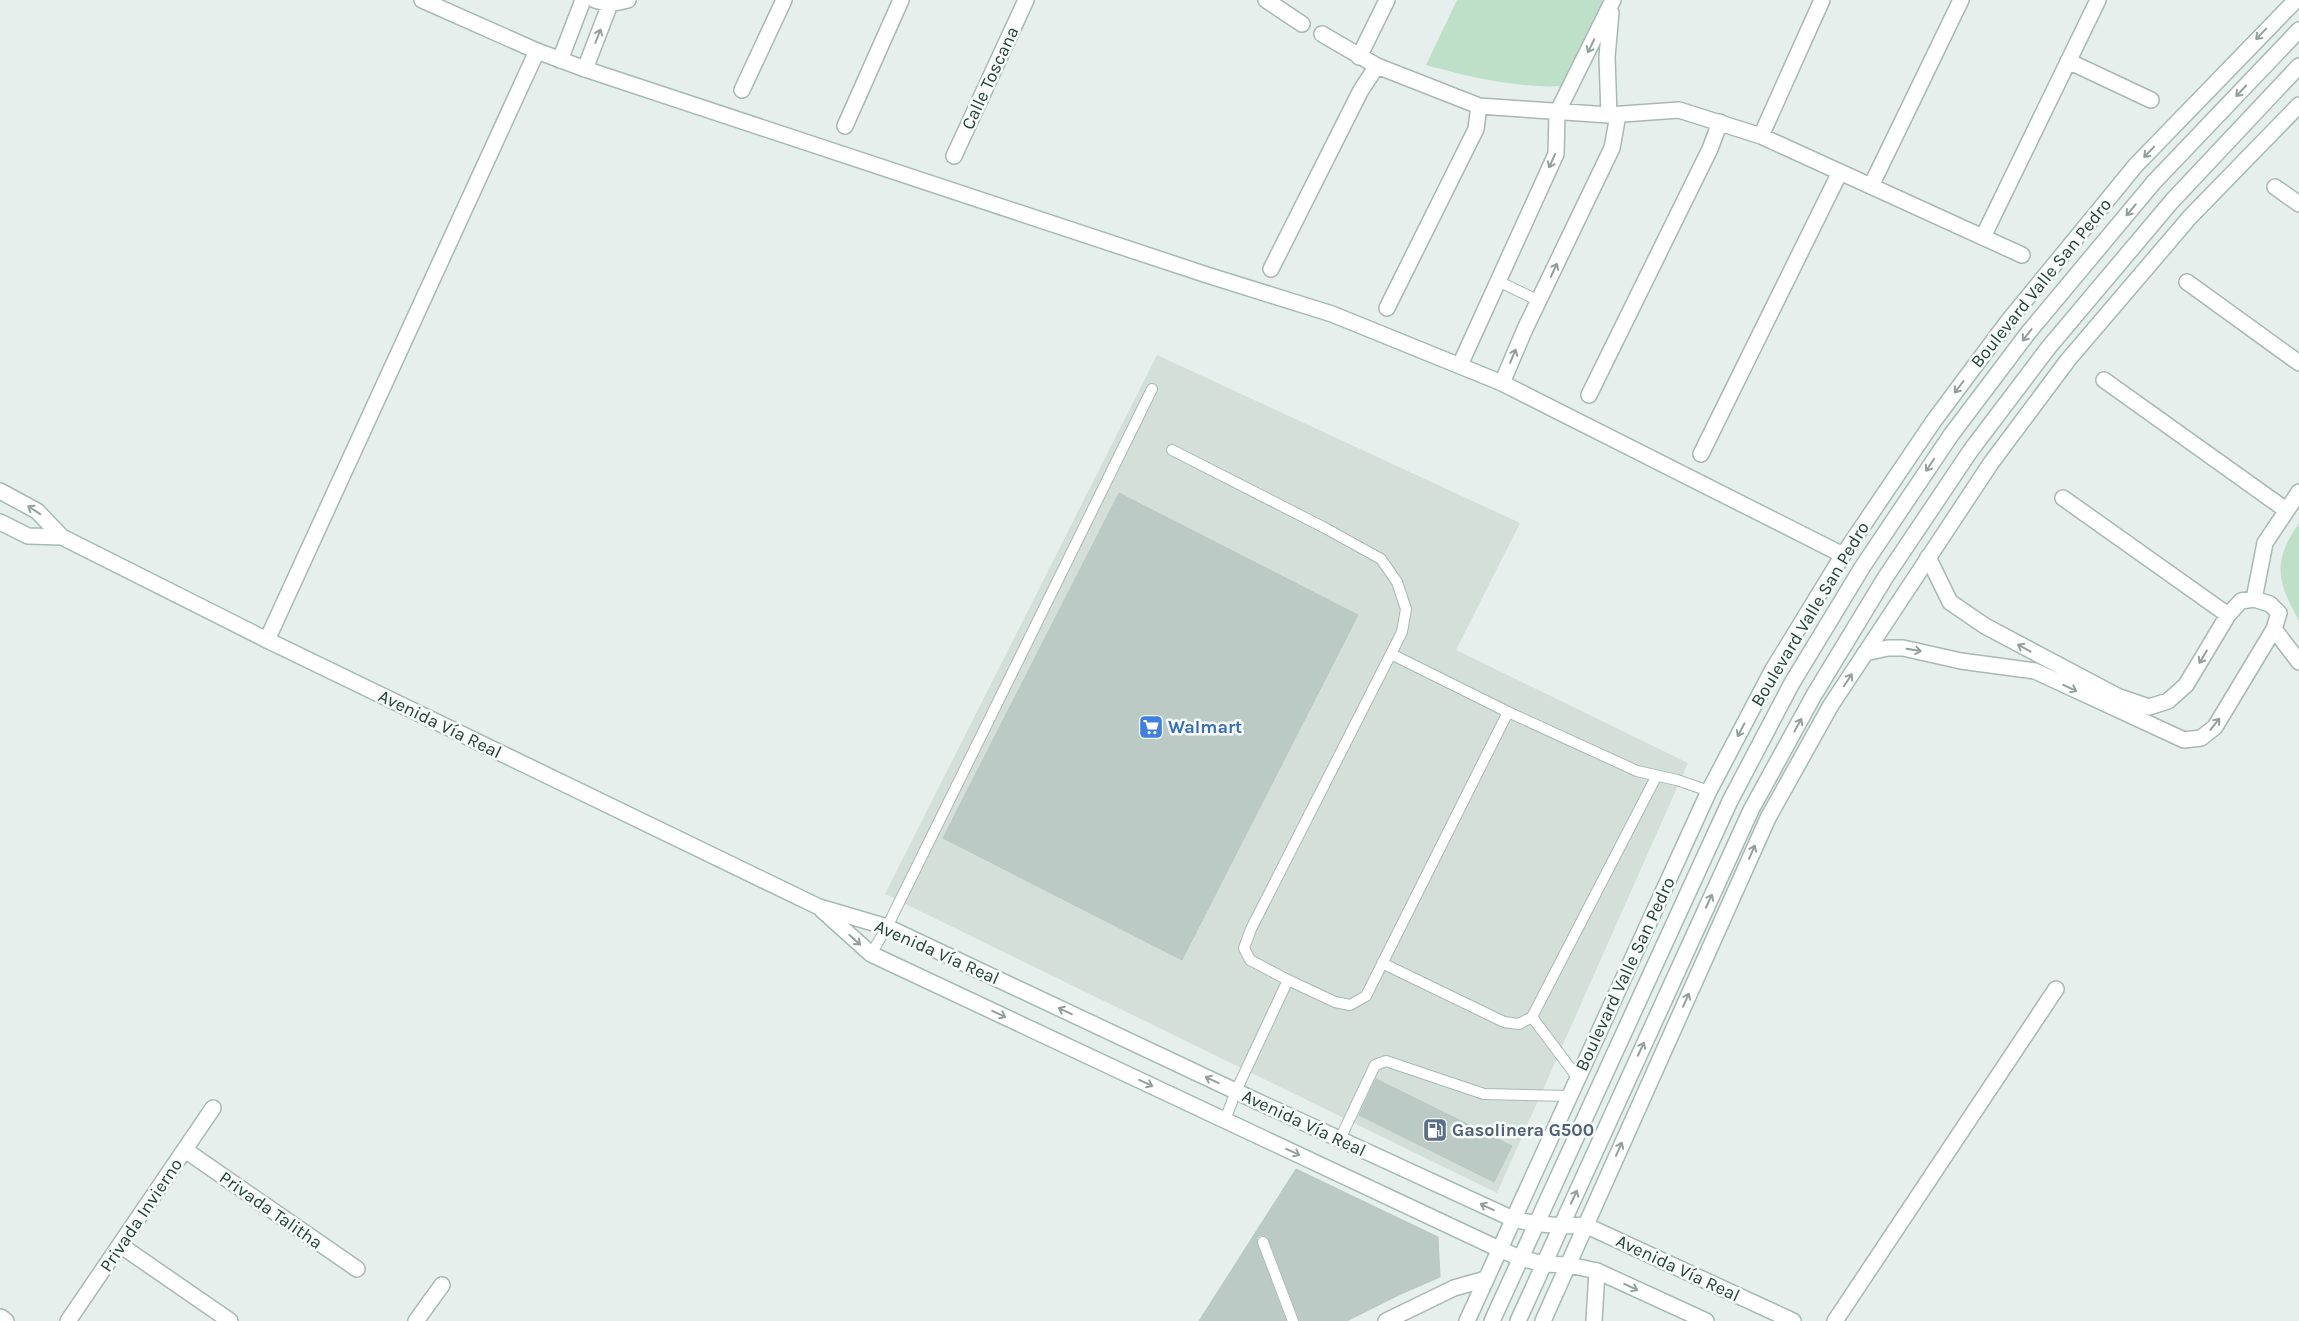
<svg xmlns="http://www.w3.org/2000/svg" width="2299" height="1321" font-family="Karla,sans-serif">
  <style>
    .built { fill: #d4dfda }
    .green { fill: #bfe0c8 }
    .building { fill: #bbcac4; stroke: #b8c9c2 }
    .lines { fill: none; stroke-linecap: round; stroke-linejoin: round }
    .lane-casing { stroke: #a8b8b2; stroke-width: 12 }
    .street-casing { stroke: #a8b8b2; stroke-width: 18 }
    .secondary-casing { stroke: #a4bbb3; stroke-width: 18 }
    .lane { stroke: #fff; stroke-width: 10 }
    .street { stroke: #fff; stroke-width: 15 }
    .secondary { stroke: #fff; stroke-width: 15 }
    .oneway { stroke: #92a09c }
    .labels { text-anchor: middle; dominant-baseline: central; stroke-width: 5; stroke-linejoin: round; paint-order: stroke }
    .street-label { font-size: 18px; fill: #24423a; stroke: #f7fbf9 }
    .shop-label { font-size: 18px; font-weight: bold; fill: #366cbe; stroke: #f7fbf9; text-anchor: start }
    .service-label { font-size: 18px; font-weight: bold; fill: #4e5e75; stroke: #f7fbf9; text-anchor: start }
  </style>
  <rect width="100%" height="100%" fill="#e6efeb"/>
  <path class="built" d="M1157,355L1520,523L1456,650L1688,763L1497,1193L885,894Z"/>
  <path class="green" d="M1457,0H1604L1565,86C1521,89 1469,77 1426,65Z
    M2299,523V621C2277,581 2272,562 2299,523Z"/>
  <path class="building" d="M1119,493L1358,615L1182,960L943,838Z
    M1376,1079L1512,1146L1494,1182L1359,1115Z
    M1296,1169L1438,1237L1440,1277L1401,1294L1347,1321H1300L1269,1240L1267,1236L1261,1235L1257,1238V1244L1286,1321H1199Z"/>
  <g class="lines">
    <defs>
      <path id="lane" d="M1498,281L1539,301
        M1172,450L1325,528L1381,559L1397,582L1406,609L1402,632L1251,929L1244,948L1250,960L1288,980
        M1391,654L1508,712
        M871,954L887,927L1152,389
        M1382,963L1504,1022L1519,1024L1532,1017L1656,777
        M1532,1017L1577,1077
        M1225,1120L1236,1091L1288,980L1335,1002L1350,1005L1366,996L1508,712L1637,771L1677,780L1709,791
        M1340,1139L1375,1065L1386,1061L1484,1094L1568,1096
        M1263,1242L1293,1321"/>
      <path id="street" d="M595,0L610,4L628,0
        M1266,0L1302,24
        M1322,34L1377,66L1479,106L1609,115L1679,110L1761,136L2022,255
        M1359,57L1387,0
        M560,60L583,0
        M2068,61L2151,100
        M585,69L610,4
        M742,90L784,0
        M1609,115L1607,57L1611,12
        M845,126L901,0
        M1761,136L1822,0
        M954,156L1026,0
        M1871,186L1961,0
        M2275,187L2299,204
        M1983,237L2098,0
        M1271,269L1361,90L1377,66
        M2187,282L2299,363
        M1387,308L1476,129L1479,106
        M1460,365L1556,154L1557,113L1613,0
        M2104,380L2286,510
        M1502,383L1525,329L1612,148L1618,115
        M1589,395L1710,149L1720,122
        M1701,454L1840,172
        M2063,498L2228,615
        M2254,599L2265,543L2299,492
        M2274,629L2299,662
        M267,640L537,51
        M1865,653L1888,648H1903L1961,661L2035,671L2184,740L2201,738L2215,727L2274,629L2279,613L2270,604L2254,599L2241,601L2228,615L2186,685L2168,701L2149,707L2117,696L1985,626L1950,602L1928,557
        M185,1150L357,1269
        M120,1245L230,1321
        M1,1317L6,1321
        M68,1321L213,1108
        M416,1321L442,1285
        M1386,1321L1454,1288L1486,1279
        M1594,1321L1597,1271
        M1835,1321L2056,989"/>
      <path id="secondary" d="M422,0L537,51L585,69L1207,275L1332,314L1502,383L1843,555
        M0,491L37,511L62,537L267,640L819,907L887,927L1248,1097L1513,1219C1538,1225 1559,1227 1585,1225L1793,1321
        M0,522L28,536L62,537
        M822,910L871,954L1499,1249L1520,1258L1544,1264L1569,1265L1597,1271L1706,1321
        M1467,1321L1709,791L1772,671L1843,555L1933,422L2009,320L2136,165L2296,0
        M1492,1321L1730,801L1792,683L1863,566L1951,435L2028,333L2154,182L2299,30
        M1518,1321L1751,810L1814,695L1885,578L1971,450L2049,347L2172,201L2299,66
        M1543,1321L1768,818L1831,705L1991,463L2068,360L2190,217L2299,105"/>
    </defs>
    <use href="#lane" class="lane-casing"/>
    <use href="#street" class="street-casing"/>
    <use href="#secondary" class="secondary-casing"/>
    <use href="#lane" class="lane"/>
    <use href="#street" class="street"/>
    <use href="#secondary" class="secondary"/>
  </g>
  <defs><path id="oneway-shaft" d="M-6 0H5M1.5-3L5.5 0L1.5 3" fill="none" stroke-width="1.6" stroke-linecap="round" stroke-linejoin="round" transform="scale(1.25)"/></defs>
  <g class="oneway">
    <use href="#oneway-shaft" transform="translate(2261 34) rotate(134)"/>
    <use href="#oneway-shaft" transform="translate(598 36) rotate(-69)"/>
    <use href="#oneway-shaft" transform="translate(1591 46) rotate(116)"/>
    <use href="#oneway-shaft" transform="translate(2241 91) rotate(133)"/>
    <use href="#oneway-shaft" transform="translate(2149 152) rotate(134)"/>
    <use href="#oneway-shaft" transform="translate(1552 161) rotate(114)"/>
    <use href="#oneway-shaft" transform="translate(2131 210) rotate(130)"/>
    <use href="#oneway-shaft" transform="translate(1554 270) rotate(-65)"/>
    <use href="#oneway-shaft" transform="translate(2027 335) rotate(128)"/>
    <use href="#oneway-shaft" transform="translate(1513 356) rotate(-67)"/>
    <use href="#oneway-shaft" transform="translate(1959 387) rotate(127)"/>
    <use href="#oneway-shaft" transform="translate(1930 465) rotate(124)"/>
    <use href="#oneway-shaft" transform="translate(34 510) rotate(-146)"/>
    <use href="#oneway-shaft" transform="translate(2024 648) rotate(-151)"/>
    <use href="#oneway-shaft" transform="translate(1914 650) rotate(10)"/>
    <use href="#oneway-shaft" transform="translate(2203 657) rotate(121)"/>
    <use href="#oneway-shaft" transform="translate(1848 680) rotate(-57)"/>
    <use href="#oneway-shaft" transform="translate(2070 688) rotate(25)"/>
    <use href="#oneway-shaft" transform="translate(2215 724) rotate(-51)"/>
    <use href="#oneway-shaft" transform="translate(1798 725) rotate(-61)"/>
    <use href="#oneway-shaft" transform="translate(1741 730) rotate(118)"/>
    <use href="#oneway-shaft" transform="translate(1752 852) rotate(-66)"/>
    <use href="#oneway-shaft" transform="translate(1709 901) rotate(-65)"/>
    <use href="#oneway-shaft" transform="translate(855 940) rotate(42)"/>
    <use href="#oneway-shaft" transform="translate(1686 1000) rotate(-66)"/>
    <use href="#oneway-shaft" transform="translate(1065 1011) rotate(-155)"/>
    <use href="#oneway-shaft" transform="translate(999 1014) rotate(25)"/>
    <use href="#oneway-shaft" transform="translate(1641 1049) rotate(-65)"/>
    <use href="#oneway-shaft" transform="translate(1212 1080) rotate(-155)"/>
    <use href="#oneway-shaft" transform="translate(1146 1083) rotate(25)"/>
    <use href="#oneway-shaft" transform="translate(1619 1149) rotate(-66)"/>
    <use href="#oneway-shaft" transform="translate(1293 1152) rotate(25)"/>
    <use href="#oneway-shaft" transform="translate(1574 1197) rotate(-65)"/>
    <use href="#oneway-shaft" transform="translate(1487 1207) rotate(-155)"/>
    <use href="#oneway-shaft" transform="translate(1631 1287) rotate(25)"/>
  </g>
  <defs>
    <symbol id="supermarket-square" viewBox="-11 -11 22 22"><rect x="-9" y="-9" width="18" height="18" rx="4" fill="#3f7fe0" stroke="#f7fbf9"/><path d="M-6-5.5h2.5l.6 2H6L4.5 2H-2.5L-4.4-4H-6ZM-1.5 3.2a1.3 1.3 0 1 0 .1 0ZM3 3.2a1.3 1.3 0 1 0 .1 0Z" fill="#fff"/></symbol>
    <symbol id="fuel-square" viewBox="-11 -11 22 22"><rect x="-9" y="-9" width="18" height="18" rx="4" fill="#5c6f8a" stroke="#f7fbf9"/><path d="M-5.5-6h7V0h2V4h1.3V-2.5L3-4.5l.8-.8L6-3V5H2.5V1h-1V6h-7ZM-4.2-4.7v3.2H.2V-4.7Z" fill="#fff"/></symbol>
  </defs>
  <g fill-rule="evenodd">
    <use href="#supermarket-square" x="1137" y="713" width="28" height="28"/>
    <use href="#fuel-square" x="1421" y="1116" width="28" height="28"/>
  </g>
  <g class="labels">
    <g class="street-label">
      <text transform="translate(990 78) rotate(-65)">Calle Toscana</text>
      <text transform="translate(2041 283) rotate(-51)">Boulevard Valle San Pedro</text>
      <text transform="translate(1810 614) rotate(-59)">Boulevard Valle San Pedro</text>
      <text transform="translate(440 724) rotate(26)">Avenida Vía Real</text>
      <text transform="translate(937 952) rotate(24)">Avenida Vía Real</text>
      <text transform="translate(1625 974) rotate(-65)">Boulevard Valle San Pedro</text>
      <text transform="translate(1304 1123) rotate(25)">Avenida Vía Real</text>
      <text transform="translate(271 1210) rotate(35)">Privada Talitha</text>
      <text transform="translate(141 1215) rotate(-56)">Privada Invierno</text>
      <text transform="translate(1678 1268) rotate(25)">Avenida Vía Real</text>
    </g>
    <g class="shop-label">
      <text x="1168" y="727">Walmart</text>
    </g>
    <g class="service-label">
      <text x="1452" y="1130">Gasolinera G500</text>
    </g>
  </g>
</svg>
